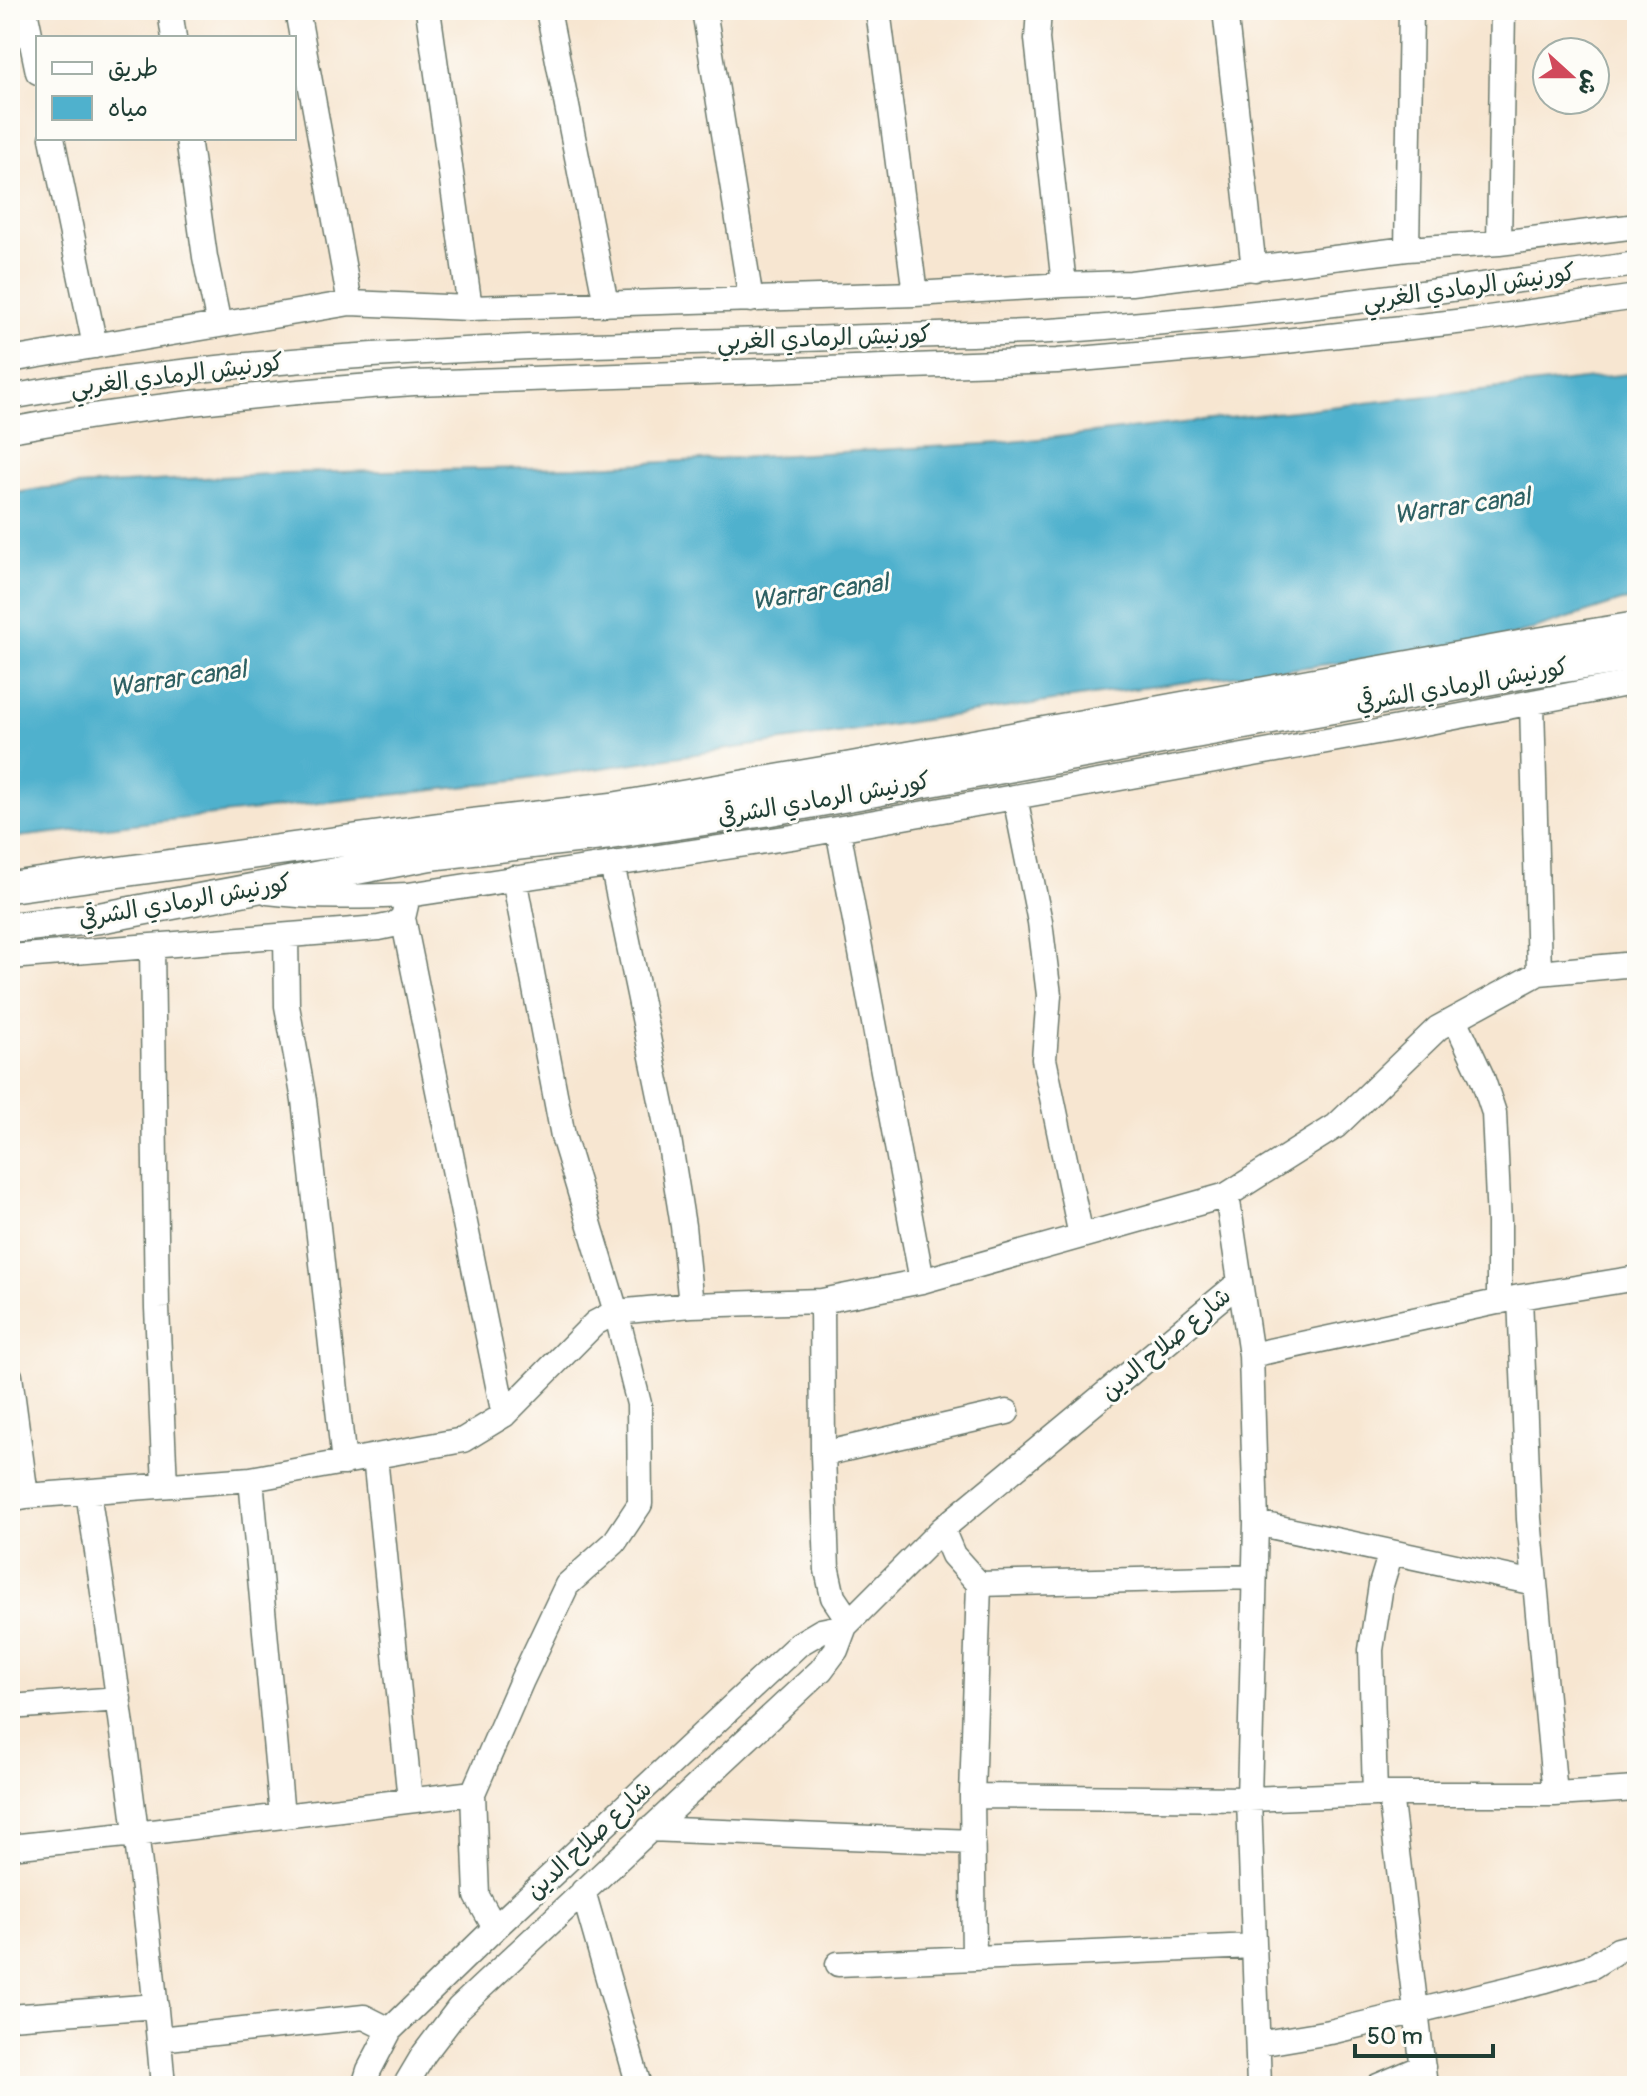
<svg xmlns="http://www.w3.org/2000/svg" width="1647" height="2096" font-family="Pangolin,'Playpen Sans Arabic',sans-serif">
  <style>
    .water { fill: #4fb1cd; stroke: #377780; stroke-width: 2 }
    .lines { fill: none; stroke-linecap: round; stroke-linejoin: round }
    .minor-casing { stroke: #6b786b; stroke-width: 27 }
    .major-casing { stroke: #6b786b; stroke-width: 33 }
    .minor { stroke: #fff; stroke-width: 24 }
    .major { stroke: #fff; stroke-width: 30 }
    .labels { text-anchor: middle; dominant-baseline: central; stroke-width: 6; stroke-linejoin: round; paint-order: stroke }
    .street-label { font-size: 24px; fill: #1f3d34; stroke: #fdfcf7 }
    .water-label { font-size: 26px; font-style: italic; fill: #2d6062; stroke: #fdfcf7 }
  </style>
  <rect width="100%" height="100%" fill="#fdfcf7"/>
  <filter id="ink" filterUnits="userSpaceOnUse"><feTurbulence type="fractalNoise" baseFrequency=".0125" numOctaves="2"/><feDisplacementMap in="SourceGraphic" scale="16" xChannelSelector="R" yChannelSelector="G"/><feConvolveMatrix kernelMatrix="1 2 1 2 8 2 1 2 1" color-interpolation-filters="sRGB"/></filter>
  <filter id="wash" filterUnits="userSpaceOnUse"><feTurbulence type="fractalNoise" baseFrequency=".006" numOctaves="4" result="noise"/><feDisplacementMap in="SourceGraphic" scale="32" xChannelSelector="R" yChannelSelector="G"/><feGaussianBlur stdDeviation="1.8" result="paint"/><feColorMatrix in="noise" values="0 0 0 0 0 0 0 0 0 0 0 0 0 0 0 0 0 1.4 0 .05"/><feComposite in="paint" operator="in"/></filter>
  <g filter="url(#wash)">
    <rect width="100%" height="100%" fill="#f7e6d1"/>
    <path class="water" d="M1637,373V599L1622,601L1487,644L1133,689L514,781L10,838V494L45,488L284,473L576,467L1002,443Z"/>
  </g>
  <g filter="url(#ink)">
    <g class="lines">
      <defs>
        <path id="minor" d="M25,10L38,72
          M170,10L174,38
          M297,10L350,303
          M428,10L470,308
          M548,10L606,304
          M704,10L751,300
          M878,10L915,294
          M1039,10L1037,39L1064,285
          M1225,10L1254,269
          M52,138L95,346
          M188,138L205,257L219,325
          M1499,243L1503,10
          M1407,249L1411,10
          M10,360L350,303L470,308L915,294L1064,285L1131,283L1407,249L1499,243L1637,226
          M10,397C293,346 582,346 869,337C929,335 990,334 1050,331C1247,318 1442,291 1637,264
          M10,430C144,405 278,392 414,383L1057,361L1276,342L1474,320L1637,297
          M1532,703L1539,973
          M1015,797L1040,922L1049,995L1044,1059L1081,1236
          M838,829L922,1281
          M612,864L669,1139L683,1226L691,1305
          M268,892C315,898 361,897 408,895L792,837L1393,729L1637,682
          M403,918L504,1415
          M286,936L287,1006L304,1100L344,1463
          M152,947L157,1308L165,1485
          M10,957L379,928L393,925L403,918L406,905
          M1455,1019L1482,1077L1494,1113L1499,1223V1302
          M1227,1195L1251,1355L1256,1523L1249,1799L1259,2086
          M1520,1297L1529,1519L1555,1794
          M822,1301L823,1454L827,1570L833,1597L849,1621
          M1251,1355L1520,1297L1637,1278
          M10,1376L26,1496
          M823,1454L1007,1412
          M375,1457L410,1800
          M251,1479L282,1816
          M88,1492C118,1689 146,1887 163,2086
          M10,1499L26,1496L251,1479L463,1440L504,1415L595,1323L616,1312L691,1305L822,1301L922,1281L1227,1195L1336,1126L1438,1028L1539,973L1624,965L1637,967
          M1256,1523L1535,1583
          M942,1529L953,1555L979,1584L972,1796L974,1958
          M979,1584L1254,1577
          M10,1707L119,1699
          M1375,1794L1371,1650L1381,1585L1391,1552
          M1390,1794L1425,2086
          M972,1796L1249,1799L1375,1794H1555L1637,1789
          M649,1829L973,1842
          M10,1847L135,1834L473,1793
          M583,1891L639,2086
          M495,1928L477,1896L473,1793L522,1680L567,1585L614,1543L640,1504L639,1404L616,1312L563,1136L514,878
          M838,1964L1253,1946
          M10,2017L156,2006
          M159,2039L364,2017L390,2030
          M1258,2044L1330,2032L1546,1980L1593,1966L1618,1950L1637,1945
          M364,2086L369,2070L390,2030L495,1928L799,1644L821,1631L845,1626
          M405,2086L424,2054L459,2008L821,1670L836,1650L845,1626L942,1529L1240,1282
          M1378,2086L1423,2067"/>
        <path id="major" d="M10,887L446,827L612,808L846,768L1525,645L1637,627
          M10,928L99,918L430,855L610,834L765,811L1525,673L1637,656"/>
      </defs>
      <use href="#minor" class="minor-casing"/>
      <use href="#major" class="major-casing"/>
      <use href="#minor" class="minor"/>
      <use href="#major" class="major"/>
    </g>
  </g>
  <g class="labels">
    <g class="street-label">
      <text transform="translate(1469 287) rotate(-8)">كورنيش الرمادي الغربي</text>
      <text transform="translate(824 338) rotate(-2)">كورنيش الرمادي الغربي</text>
      <text transform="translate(177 375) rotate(-7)">كورنيش الرمادي الغربي</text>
      <text transform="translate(1462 685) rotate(-10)">كورنيش الرمادي الشرقي</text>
      <text transform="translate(824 799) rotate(-10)">كورنيش الرمادي الشرقي</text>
      <text transform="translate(185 901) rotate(-10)">كورنيش الرمادي الشرقي</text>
      <text transform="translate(1166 1344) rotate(-40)">شارع صلاح الدين</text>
      <text transform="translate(589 1840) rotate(-43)">شارع صلاح الدين</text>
    </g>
    <g class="water-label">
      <text transform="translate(1462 506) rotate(-8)">Warrar canal</text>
      <text transform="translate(820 592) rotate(-8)">Warrar canal</text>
      <text transform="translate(178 679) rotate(-8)">Warrar canal</text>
    </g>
  </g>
  <rect width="1647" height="2096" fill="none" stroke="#fdfcf7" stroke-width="40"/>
  <rect x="36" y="36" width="260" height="104" fill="#fdfcf7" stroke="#a4b0a9" stroke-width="2"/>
  <rect x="52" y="62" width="40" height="12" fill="#ffffff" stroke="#a4b0a9" stroke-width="2"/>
  <text x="108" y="76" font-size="24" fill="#1f3d34">طريق</text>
  <rect x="52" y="96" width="40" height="24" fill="#4fb1cd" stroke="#a4b0a9" stroke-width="2"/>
  <text x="108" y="116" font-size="24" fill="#1f3d34">مياه</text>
  <g transform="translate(1571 76) rotate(111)"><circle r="38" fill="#fdfcf7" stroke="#a4b0a9" stroke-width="2"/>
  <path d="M0-6L14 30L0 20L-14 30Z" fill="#d1495b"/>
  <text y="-12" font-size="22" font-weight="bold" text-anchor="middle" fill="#1f3d34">ش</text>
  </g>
  <path d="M1355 2044v12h138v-12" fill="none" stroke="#1f3d34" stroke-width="4"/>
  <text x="1367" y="2044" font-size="24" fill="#1f3d34" stroke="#fdfcf7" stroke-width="6" paint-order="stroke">50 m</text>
</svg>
